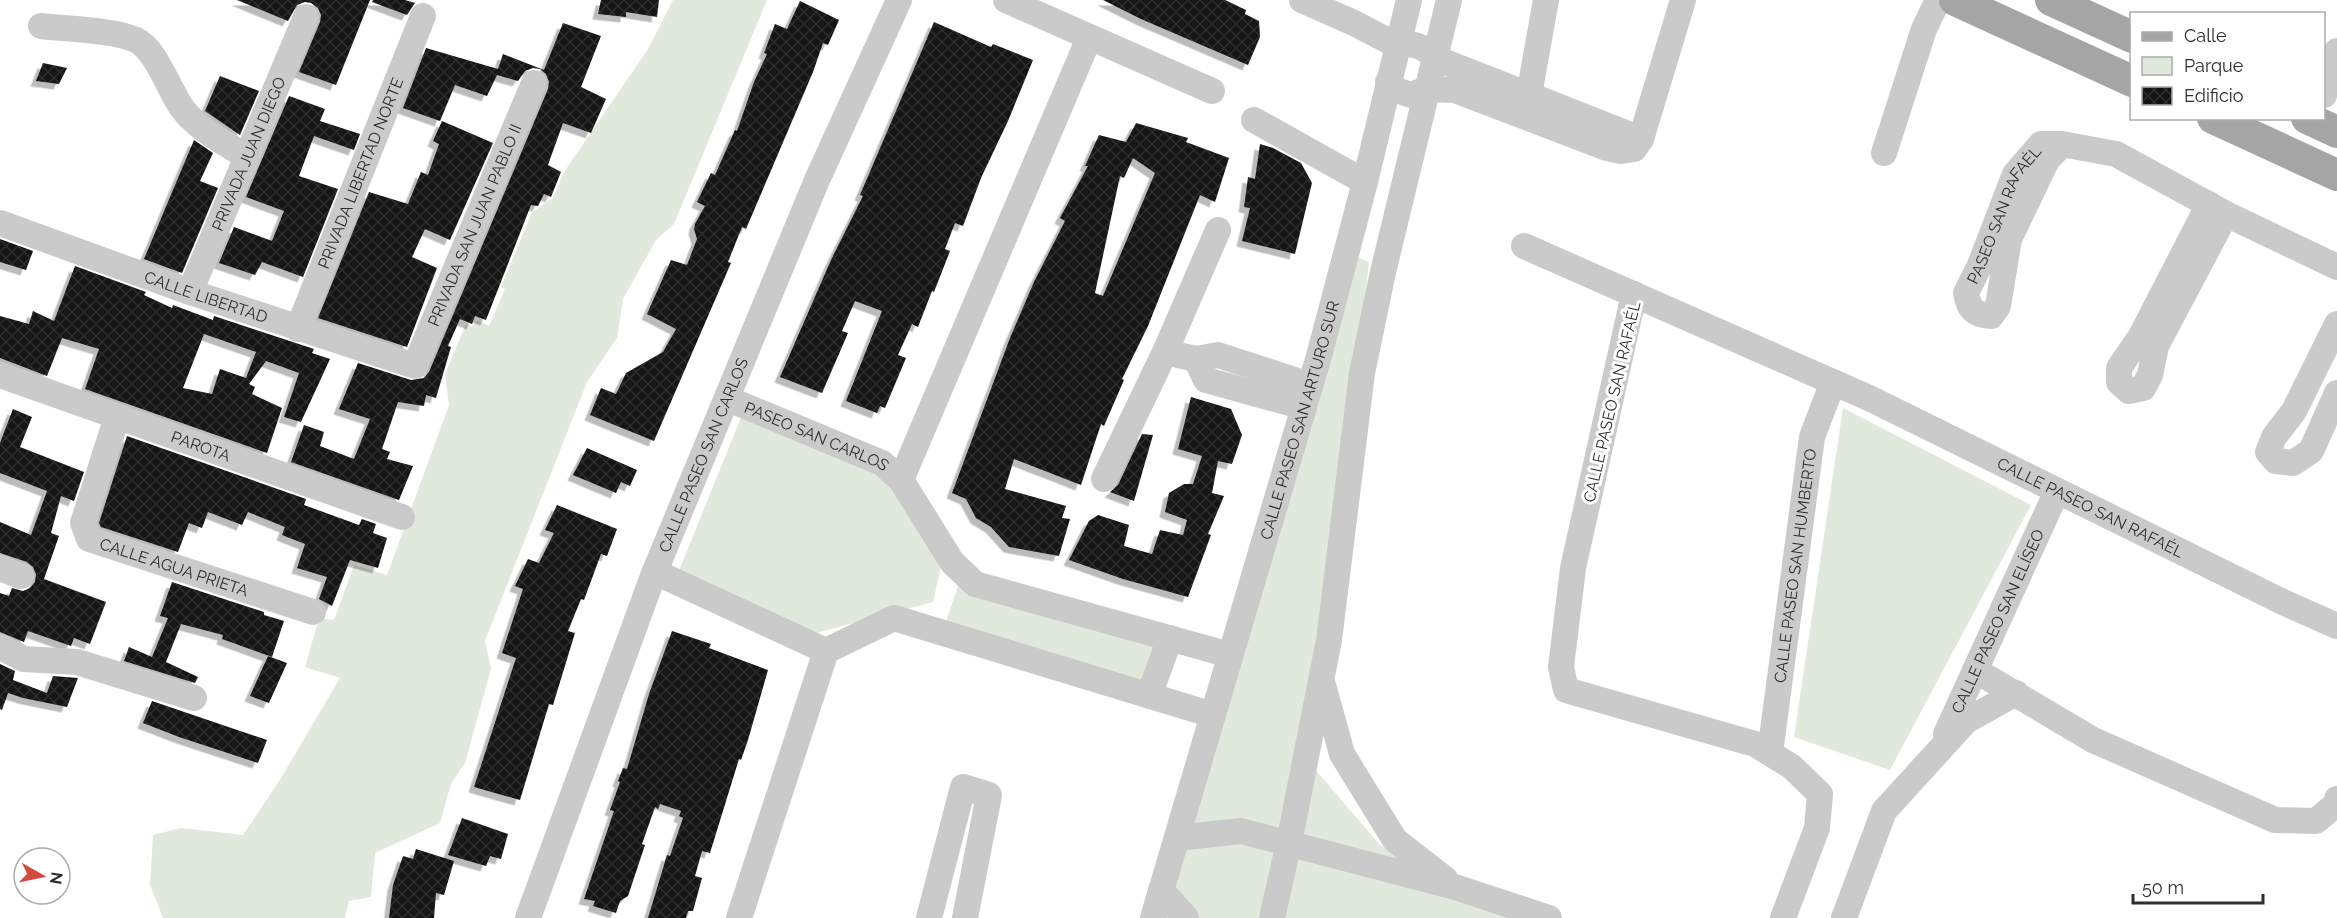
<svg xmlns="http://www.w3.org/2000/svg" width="2337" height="918" font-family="Raleway,sans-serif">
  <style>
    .green { fill: #e1e9dc }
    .building { fill: url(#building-cross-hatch); fill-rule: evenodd; filter: url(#shadow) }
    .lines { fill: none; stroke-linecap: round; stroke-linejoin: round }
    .minor { stroke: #cacaca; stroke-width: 26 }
    .major { stroke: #a5a5a5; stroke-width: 32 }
    .labels { text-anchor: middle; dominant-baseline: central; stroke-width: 6; stroke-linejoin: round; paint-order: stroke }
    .street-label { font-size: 16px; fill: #2d2d2d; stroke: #fff }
  </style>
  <defs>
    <pattern id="building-cross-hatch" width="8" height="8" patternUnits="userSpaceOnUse" patternTransform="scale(1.5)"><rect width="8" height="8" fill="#141414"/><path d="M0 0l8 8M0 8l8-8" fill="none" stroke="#2e2e2e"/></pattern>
    <filter id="shadow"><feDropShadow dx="-5.5" dy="5.5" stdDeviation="0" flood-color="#0004"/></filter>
  </defs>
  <rect width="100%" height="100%" fill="#fff"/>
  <path class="green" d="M673,0H767L674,224L656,240L623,299L617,338L587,382L485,641L491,669L465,763L451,784L440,823L375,853L371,897L349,901L345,918H163L150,885L153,835L181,828L243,835L281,778L340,678L305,667L319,618L334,620L354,565L387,575L449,405L445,374L466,324L472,326L477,320L489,326L505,289L501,287L532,212L553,198L564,172L648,49Z
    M1350,254L1369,262L1356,385L1302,754L1380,845L1458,894L1532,918H1164Z
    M1843,408L2031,505L1890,770L1794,737Z
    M742,415L873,464L943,558L933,602L816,633L678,573Z
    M962,575L1166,641L1149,692L945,624Z"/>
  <path class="building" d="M237,0H370L336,85L299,72L320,22L321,15L318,8L311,3L305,2L297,5L288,21Z
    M373,0H405L415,3L407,15L372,2Z
    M601,0H659L657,17L626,12V17L598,14Z
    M1103,0H1225L1246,10L1245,14L1259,21L1260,37L1248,65L1141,19Z
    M800,1L839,20L828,45L823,43L813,72L746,229L742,227L728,262L731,263L654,441L590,415L601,388L616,394L626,373L663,352L676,329L647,314L671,260L687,265L697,239L694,229L695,224L705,206L697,202L711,173L715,175L735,130L737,131L754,82L767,54L764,53L775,24L787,29Z
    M934,22L991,47L993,44L1033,60L1008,121L981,178L963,226L955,223L945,249L950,251L934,292L932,291L918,327L912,324L898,355L906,358L885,408L880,406L877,413L846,401L882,311L855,301L842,331L848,333L822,393L780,377L831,260L863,196L860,195Z
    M563,23L601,36L581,87L606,99L591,133L563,123L548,165L561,172L551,197L544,194L538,206L531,205L486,320L475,316L472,324L460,319L448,346L451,347L436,398L426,395L424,406L398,402L382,449L390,452L387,459L413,466L399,500L291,462L304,425L324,432L320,446L354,459L370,419L339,409L358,363L411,380L424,378L429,372L548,89L549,82L546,74L540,69L533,68L525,71L518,81L497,75L487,96L455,85L440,121L403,108L426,48L498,69L503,54L544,70Z
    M43,63L67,68L59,84L36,81Z
    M220,76L259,91L240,135L205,111Z
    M289,96L325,109L320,121L360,134L354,150L314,136L299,176L338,189L303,277L262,262L255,275L219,263L234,227L272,241L284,211L246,197Z
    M442,121L493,143L450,240L425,229L412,257L437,268L407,347L318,318L369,192L408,204L421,172L428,175L439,144L433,141Z
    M1136,123L1188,138L1186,142L1229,158L1215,202L1200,195L1148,326L1122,379L1124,380L1104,426L1101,424L1081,485L1014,459L1005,489L1066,506L1062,518L1070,519L1059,556L1009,547L991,527L976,518L966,499L952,493L1010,338L1034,282L1065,221L1060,218L1088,166H1085L1099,135L1126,142ZM1133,158L1155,173L1103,296L1095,293L1120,176L1124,178Z
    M194,140L213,153L200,181L218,188L182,273L144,259Z
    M1260,144L1273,148L1301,163L1312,183L1295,254L1242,241L1250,208L1244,207L1248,177L1255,179Z
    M0,239L33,251L26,270L0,262Z
    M75,266L146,292L144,295L172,308L173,305L213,320L214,316L314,349L312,353L330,359L301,422L284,417L299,373L266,361L249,384L255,387L252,394L282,408L267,453L85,389L99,349L62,338L47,376L0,358V316L29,324L33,311L54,321ZM204,334L256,352L246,378L220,369L212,394L183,388Z
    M1191,397L1231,409L1242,435L1232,464L1218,461L1212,493L1224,496L1208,534L1211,535L1188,597L1123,579L1069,560L1089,521L1098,515L1129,525L1124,546L1152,554L1160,530L1183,535L1187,520L1165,512L1169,493L1184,484H1193L1202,456L1178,449Z
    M13,409L32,417L20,447L84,472L74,501L61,496L51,533L59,536L44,579L106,602L90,644L74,638L71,646L28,631L24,642L0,632V593L9,596L12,588L23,591L30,588L35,582L36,574L33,567L27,562L0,553V522L31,535L47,491L0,473V443Z
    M1142,434L1153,435L1134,501L1110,492L1118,485Z
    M127,436L306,499L304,505L359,525L362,519L376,524L373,533L387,538L378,568L350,560L332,606L319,599L327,577L297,568L305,544L282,535L285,527L248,512L242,525L208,512L202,528L189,523L178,552L101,527L99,523Z
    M587,448L637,470L630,486L621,482L616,493L573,475Z
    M557,505L617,529L607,556L601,554L584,600L581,599L568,631L575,633L553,705L549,704L520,800L474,787L516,658L502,653L523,589L515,586L528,559L539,563L554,533L545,530Z
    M172,582L264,612V615L284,621L272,657L222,639L223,635L181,624L166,662L198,677L195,683L124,661L129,647L152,657L168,618L160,616Z
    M672,631L711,644L709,648L768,670L748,740L741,760L739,759L710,853L702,851L695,876L702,878L693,911H688L686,918H648L667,855L670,856L683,818L679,816L681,811L660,804L658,809L655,807L642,844L645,845L628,896L620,901L616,913L593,906L595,901L584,899L614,811L610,810L620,782L618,781L623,768L627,769L649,694Z
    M268,656L287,663L269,703L250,696Z
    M0,664L15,671L13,680L47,693L53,676L78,678L67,707L23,698L8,693L2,710L0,709Z
    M152,701L267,740L258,763L179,737L143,723Z
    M462,818L508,834L501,859L490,856L486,866L448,855Z
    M416,849L454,861L444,895L436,893L434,918H389L393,885L403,856L413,859Z"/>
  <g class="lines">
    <g class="minor">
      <path d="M1006,0L1212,91"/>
      <path d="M1302,0L1354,23L1398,46C1413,42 1424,46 1435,58L1641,139"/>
      <path d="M41,26C67,29 113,30 136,40C156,49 169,90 182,108C197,129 225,143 247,157"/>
      <path d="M1388,82L1399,91L1411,95L1427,89L1455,90L1607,148L1621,151L1634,149L1641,139L1683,0"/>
      <path d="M2324,95L2337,51"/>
      <path d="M1523,111L1529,95L1546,0"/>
      <path d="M1254,120L1365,182"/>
      <path id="s1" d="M2062,144L2047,160L2009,239L1998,306L1991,316C1974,315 1969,309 1966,293L1980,265L2015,174L2041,144H2062L2116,154L2226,214L2337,267"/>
      <path d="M1884,153L1924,29L1938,0"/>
      <path d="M2209,204L2141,336L2119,368V382L2129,391L2143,388L2150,375L2156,346L2226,214"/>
      <path id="s2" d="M0,223L190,292L415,366L534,83"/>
      <path id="s3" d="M1524,246L1869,398L2285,603L2337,626"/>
      <path id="s4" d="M190,292L306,17"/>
      <path d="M1634,294L1573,568L1561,667L1566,690L1755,744L1792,767L1820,794L1817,828L1783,918"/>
      <path d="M2337,324L2294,411L2274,437L2268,452L2276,461L2293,463L2311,451L2337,393"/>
      <path id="s5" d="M298,329L423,16"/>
      <path d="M1165,352L1196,359L1218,355L1310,385"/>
      <path d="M1196,359L1206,380L1304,407"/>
      <path id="s6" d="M0,375L402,517"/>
      <path id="s7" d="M728,399L882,463L901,480L952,562L975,584L1230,655"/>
      <path id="s8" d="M117,417L83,523L89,539L313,612"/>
      <path d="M1104,479L1165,352L1218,230"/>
      <path d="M901,480L1089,38"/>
      <path d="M0,568L21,576"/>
      <path d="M655,572L826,651"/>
      <path d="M0,647L24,659L77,662L194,698"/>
      <path d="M1975,670L2093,740L2275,820L2316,821L2335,805L2337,799"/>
      <path d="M1323,685L1342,754L1395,840L1445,879"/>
      <path d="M1149,696L1170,638"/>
      <path id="s9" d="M1946,734L2057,491"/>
      <path id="s10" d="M1770,753L1812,437L1833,382"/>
      <path d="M1177,838L1241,831L1455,887L1549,918"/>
      <path d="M1161,890L1186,918"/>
      <path id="s11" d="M528,918L653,576L817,180L899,0"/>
      <path d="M739,918L826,651L894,618L1213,715"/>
      <path d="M929,918L963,787L989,795L965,918"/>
      <path id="s12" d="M1153,918L1319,356L1365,182L1409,0"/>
      <path d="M1272,918L1289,843L1329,640L1362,373L1383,272L1449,0"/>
      <path d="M1844,918L1884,811L1966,721L2016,693"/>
    </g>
    <path class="major" d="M1955,0L2132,81
      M2051,0L2132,37
      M2213,118L2337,175
      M2307,118L2337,132"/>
  </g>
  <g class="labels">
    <g class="street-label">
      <text stroke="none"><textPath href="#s4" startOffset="150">PRIVADA JUAN DIEGO</textPath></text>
      <text stroke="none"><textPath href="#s5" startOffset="168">PRIVADA LIBERTAD NORTE</textPath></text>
      <text stroke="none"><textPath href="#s1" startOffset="315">PASEO SAN RAFAÉL</textPath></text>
      <text stroke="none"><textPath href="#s2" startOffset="592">PRIVADA SAN JUAN PABLO II</textPath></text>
      <text stroke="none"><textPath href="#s2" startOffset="219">CALLE LIBERTAD</textPath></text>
      <text transform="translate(1612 402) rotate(-77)">CALLE PASEO SAN RAFAÉL</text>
      <text stroke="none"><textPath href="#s12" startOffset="519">CALLE PASEO SAN ARTURO SUR</textPath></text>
      <text stroke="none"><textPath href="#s7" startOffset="96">PASEO SAN CARLOS</textPath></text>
      <text stroke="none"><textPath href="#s6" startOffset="213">PAROTA</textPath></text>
      <text stroke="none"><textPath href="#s11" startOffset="495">CALLE PASEO SAN CARLOS</textPath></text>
      <text stroke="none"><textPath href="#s3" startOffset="624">CALLE PASEO SAN RAFAÉL</textPath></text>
      <text stroke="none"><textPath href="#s10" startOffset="189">CALLE PASEO SAN HUMBERTO</textPath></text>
      <text stroke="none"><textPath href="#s8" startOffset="218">CALLE AGUA PRIETA</textPath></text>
      <text stroke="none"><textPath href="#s9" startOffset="124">CALLE PASEO SAN ELÍSEO</textPath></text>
    </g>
  </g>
  <rect x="2130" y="12" width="195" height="108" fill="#ffffff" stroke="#ababab" stroke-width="1.5"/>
  <rect x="2142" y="32" width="30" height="9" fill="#a5a5a5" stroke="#ababab" stroke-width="1.5"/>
  <text x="2184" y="42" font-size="18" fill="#2d2d2d">Calle</text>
  <rect x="2142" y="57" width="30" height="18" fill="#e1e9dc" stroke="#ababab" stroke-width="1.5"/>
  <text x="2184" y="72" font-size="18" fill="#2d2d2d">Parque</text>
  <rect x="2142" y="87" width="30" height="18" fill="url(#building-cross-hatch)" stroke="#ababab" stroke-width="1.5"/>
  <text x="2184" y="102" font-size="18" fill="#2d2d2d">Edificio</text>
  <g transform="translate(42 876) rotate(99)"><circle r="28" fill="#ffffff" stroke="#ababab" stroke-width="1.5"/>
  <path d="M0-4.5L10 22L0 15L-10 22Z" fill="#d34940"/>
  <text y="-9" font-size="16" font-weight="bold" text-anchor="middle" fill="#2d2d2d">N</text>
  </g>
  <path d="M2133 894v9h130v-9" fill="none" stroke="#2d2d2d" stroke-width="3"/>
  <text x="2142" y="894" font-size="18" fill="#2d2d2d" stroke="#ffffff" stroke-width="4.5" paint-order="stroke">50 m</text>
</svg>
